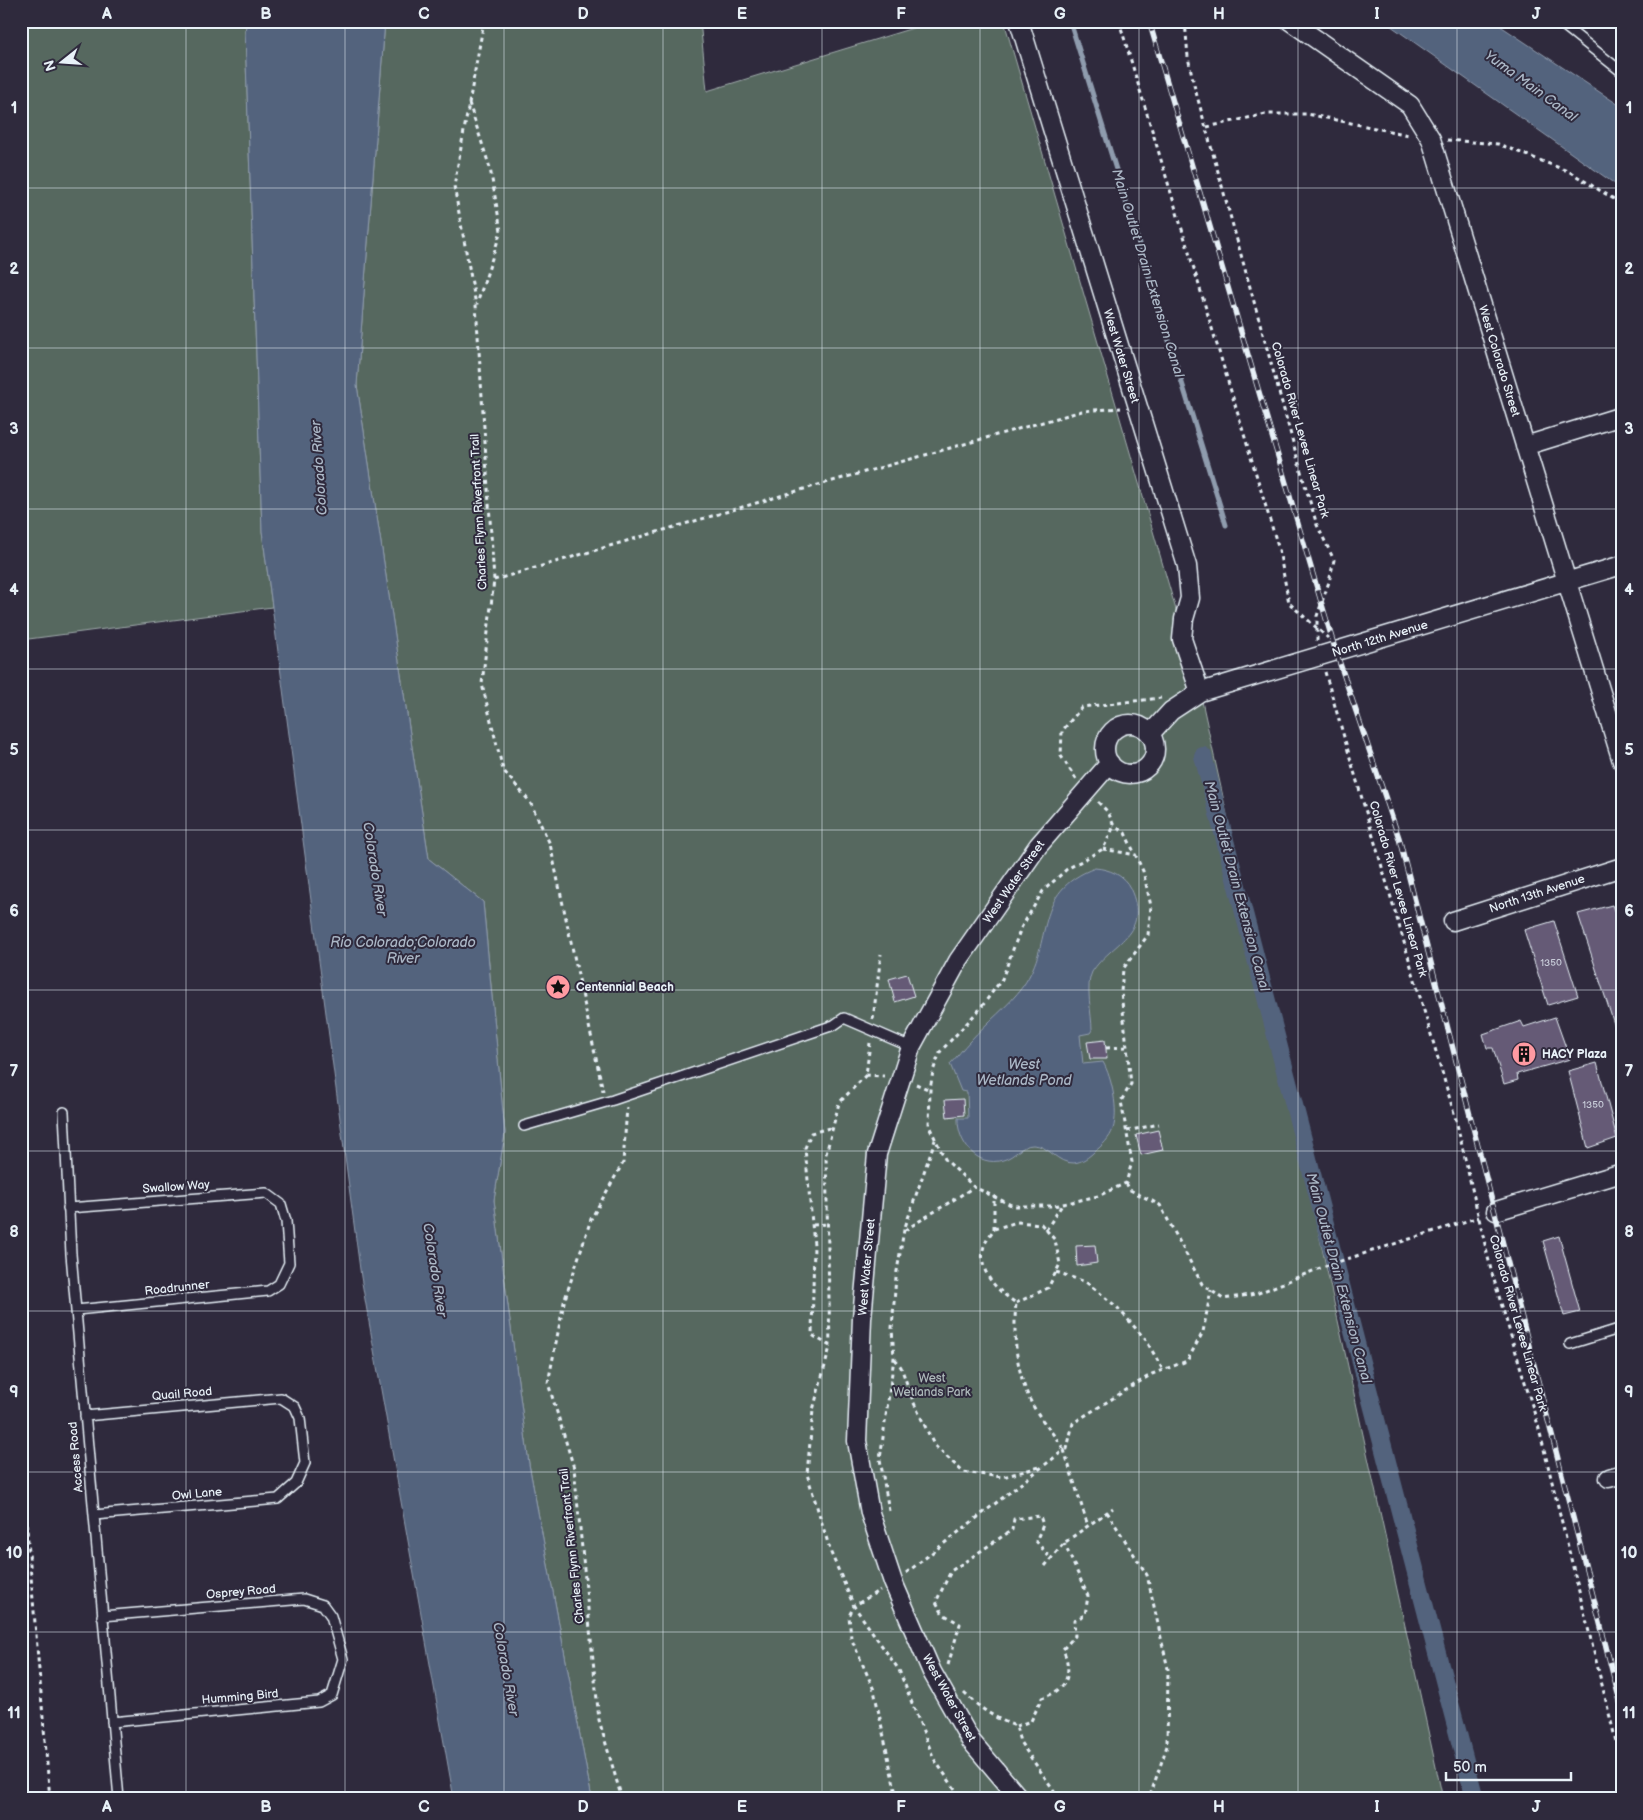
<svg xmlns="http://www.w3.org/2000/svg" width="1643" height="1820" font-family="'Balsamiq Sans',sans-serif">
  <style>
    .green { fill: #57675f; stroke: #a0acac }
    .water { fill: #53637d; stroke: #8f9cae }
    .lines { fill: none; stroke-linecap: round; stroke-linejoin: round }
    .stream { stroke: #8f9cae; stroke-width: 5 }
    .canal { stroke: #53637d; stroke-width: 18 }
    .building { fill: #655a76; stroke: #e8f1f8 }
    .service-casing { stroke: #e8f1f8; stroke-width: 12 }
    .minor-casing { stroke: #e8f1f8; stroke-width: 21 }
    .path { stroke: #e8f1f8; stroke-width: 3; stroke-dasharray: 4 4; stroke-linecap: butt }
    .service { stroke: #2f2a3d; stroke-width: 9 }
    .minor { stroke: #2f2a3d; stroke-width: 18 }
    .rail-casing { stroke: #e8f1f8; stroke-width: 5.5 }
    .rail { stroke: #2f2a3d; stroke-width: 4; stroke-dasharray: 11; stroke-linecap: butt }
    .grid { fill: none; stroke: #e8f1f8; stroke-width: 1; stroke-opacity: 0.55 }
    .labels { text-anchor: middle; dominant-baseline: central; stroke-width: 4; stroke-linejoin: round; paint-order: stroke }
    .number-label { font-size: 10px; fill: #c7cbd8 }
    .street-label { font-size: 12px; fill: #e8f1f8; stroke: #2f2a3d }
    .poi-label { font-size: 12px; font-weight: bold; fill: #e8f1f8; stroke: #2f2a3d; text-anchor: start }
    .park-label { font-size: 12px; fill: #aebabb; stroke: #2f2a3d }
    .water-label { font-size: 14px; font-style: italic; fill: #acb8c7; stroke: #2f2a3d }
    .neatline { fill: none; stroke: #e8f1f8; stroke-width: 2 }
    .grid-label { font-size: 16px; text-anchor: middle; font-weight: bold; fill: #e8f1f8 }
  </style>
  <rect width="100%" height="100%" fill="#2f2a3d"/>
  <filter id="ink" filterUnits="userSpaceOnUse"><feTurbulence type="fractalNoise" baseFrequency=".02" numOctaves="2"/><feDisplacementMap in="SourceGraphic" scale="10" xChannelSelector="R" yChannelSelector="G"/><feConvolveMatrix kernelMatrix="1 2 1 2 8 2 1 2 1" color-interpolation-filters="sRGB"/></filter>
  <g filter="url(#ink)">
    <path class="green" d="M21,21H247L245,31L262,531L272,607L21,640Z
      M385,21H700L707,91L936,21H1004L1200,692L1443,1799H592L529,1464L494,1200L505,1133L483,902L429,859L357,385Z"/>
    <path class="water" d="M247,21H385L357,385L429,859L483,902L505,1133L494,1200L529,1464L592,1799H454L361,1277L262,531L245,31Z
      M1384,21H1493L1622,107V189Z
      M1095,868C1109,869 1124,875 1130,888C1152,935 1111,942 1092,972C1085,985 1092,1015 1092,1030L1090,1033L1080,1035L1083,1064L1103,1062C1112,1078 1119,1111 1113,1129C1110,1138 1102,1146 1094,1152C1089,1157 1082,1162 1074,1163C1057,1164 1049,1145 1033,1145C1021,1145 1015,1157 1003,1160C977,1168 957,1142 958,1118H968L967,1092L961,1091L950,1064C957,1057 963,1048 970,1041C987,1022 1009,1006 1023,986C1055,941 1031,892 1095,868Z"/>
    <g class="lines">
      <path class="stream" d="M1070,21L1226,525"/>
      <path class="canal" d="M1203,756L1475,1799"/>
    </g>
    <path class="building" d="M1612,905L1622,932V1038L1619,1039L1578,914Z
      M1554,921L1578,996L1548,1005L1524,930Z
      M907,974L914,996L895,1002L889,979Z
      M1555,1017L1570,1059L1517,1074L1518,1080L1504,1084L1493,1048H1487L1483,1034L1521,1021L1524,1027Z
      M1105,1040L1107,1059H1090L1087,1042Z
      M1597,1063L1617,1138L1588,1148L1568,1071Z
      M963,1099L964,1115L947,1117L945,1100Z
      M1158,1130L1163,1150L1141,1155L1136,1135Z
      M1559,1236L1580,1312L1564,1316L1543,1241Z
      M1095,1245L1097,1263L1077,1266L1076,1246Z"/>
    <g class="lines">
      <defs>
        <path id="service" d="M1558,21L1622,72
          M64,1112L71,1254L119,1799
          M524,1126L613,1100L834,1025L844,1018L911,1047
          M68,1208L266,1193L281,1204L286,1221L289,1263L279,1284L268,1291L76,1310
          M1570,1344L1622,1328
          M85,1416L281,1398L295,1407L300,1418L305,1463L296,1483L278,1499L94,1515
          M102,1616L304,1599L323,1605L331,1616L343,1659L332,1695L319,1702L112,1722"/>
        <path id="minor" d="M1019,21L1187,566L1190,598L1184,619L1182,639L1200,692
          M1290,21L1410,105L1431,139L1622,761
          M1525,446L1622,416
          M1105 749a25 25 0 1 1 50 0a25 25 0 1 1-50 0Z
          M1150,734L1171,711L1200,692L1622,565
          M1453,921L1622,867
          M1496,1211L1622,1173
          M1609,1478L1622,1474
          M1020,1799L971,1741L932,1672L893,1582L870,1513L857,1441L862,1318L877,1154L911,1047L958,961L1038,846L1110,763"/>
      </defs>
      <use href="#service" class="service-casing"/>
      <use href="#minor" class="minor-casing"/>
      <path class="path" d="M484,21L454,186L476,305L494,580L482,684L503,770L530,802L550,844L603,1091
        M1119,21L1279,550L1289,603L1328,638
        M1185,21L1188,57L1194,85L1302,475L1317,525L1334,560L1329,582L1317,616V642
        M469,103L490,168L501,231L477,304
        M1207,127L1266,114H1307L1409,135
        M1447,140L1498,144L1570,172L1622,204
        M494,580L797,491L1082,411L1121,408
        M1325,672L1456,1120L1491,1270L1538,1425L1622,1766
        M1076,779L1061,756L1062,731L1082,707L1161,698
        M1098,802L1108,812L1114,826L1103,849L1067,869L1043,891L1021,928L1002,979L980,1009L940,1052L933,1071L930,1090L929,1126L945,1159L974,1187L1013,1206H1054L1098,1196L1126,1183L1132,1162L1121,1101L1131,1084L1121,992L1123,969L1148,935L1151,906L1143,871L1125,833L1114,826
        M1103,849L1136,855
        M873,1019L881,954
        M870,1043L866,1075L884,1076
        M1106,1048L1127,1047
        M866,1075L839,1103L826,1154L830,1347L813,1410L807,1474L831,1553L854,1606L880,1590
        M916,1084L930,1090
        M1127,1131L1159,1124
        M1126,1183L1130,1190L1160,1205L1202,1284L1223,1299L1256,1294L1325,1266L1479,1217
        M813,1225L828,1224
        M994,1229V1196
        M905,1230L974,1187
        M1046,1230L1062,1205
        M1056,1272L1086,1282L1117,1307L1146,1340L1163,1370
        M1016,1303L1048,1288L1060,1264L1055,1240L1041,1224L1017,1222L994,1229C990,1235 984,1243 983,1250C979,1274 998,1291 1016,1303C1013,1337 1016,1371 1031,1402C1039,1418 1055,1435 1064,1450L1067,1449L1073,1423L1152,1374L1187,1361L1203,1332L1211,1290
        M830,1346L812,1335L814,1245L805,1148L811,1133L833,1127
        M895,1359L901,1367L913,1401L934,1445L963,1472L1003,1477L1043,1466
        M21,1459L50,1799
        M889,1511L880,1459L894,1358L892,1328L896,1277L904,1230L935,1140
        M1107,1512L1147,1575L1168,1669L1167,1746L1149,1799
        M1045,1566L1064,1543L1113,1508
        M906,1573L1064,1450L1088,1526
        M948,1665L960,1624L943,1614L936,1602L951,1571L1012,1530L1014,1519L1040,1516L1043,1525L1036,1541L1051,1559
        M964,1693C980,1708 995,1719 1016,1726L1020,1742L1060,1799
        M1016,1726L1031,1721L1042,1698C1068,1689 1073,1674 1063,1649L1075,1636L1074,1620L1085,1615L1088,1596L1064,1543
        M622,1799L599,1720L574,1468L548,1383L564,1302L591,1219L623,1163L627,1107
        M897,1799L874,1690L851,1638L849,1616L854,1606L899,1670L934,1759L962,1799"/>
      <use href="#service" class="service"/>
      <use href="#minor" class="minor"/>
      <defs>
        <path id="rail" d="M1149,21L1336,652L1399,838L1622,1709"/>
      </defs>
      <use href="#rail" class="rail-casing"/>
      <use href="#rail" class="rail"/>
    </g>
  </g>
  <path class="grid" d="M186,21V1799M345,21V1799M504,21V1799M663,21V1799M822,21V1799M980,21V1799M1139,21V1799M1298,21V1799M1457,21V1799M21,188H1622M21,348H1622M21,509H1622M21,669H1622M21,830H1622M21,990H1622M21,1151H1622M21,1311H1622M21,1472H1622M21,1632H1622"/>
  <defs>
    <symbol id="sight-disc" viewBox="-11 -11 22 22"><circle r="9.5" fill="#ff9aa2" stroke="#2f2a3d"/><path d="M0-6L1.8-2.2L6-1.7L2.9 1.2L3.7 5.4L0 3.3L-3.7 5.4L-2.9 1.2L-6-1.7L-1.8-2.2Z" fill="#111"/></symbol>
    <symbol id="building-disc" viewBox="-11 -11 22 22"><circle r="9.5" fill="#ff9aa2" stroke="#2f2a3d"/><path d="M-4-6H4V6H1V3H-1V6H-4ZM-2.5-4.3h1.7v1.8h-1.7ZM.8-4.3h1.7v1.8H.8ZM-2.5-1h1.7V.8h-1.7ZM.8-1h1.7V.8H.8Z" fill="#111"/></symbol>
  </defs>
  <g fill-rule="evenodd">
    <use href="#sight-disc" x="544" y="973" width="28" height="28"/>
    <use href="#building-disc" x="1510" y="1040" width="28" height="28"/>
  </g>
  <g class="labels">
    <g class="number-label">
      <text x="1551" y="963">1350</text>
      <text x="1593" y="1105">1350</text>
    </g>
    <g class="street-label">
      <text transform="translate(1121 356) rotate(73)">West Water Street</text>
      <text transform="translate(1499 361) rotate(73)">West Colorado Street</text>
      <text transform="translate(1300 430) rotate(74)">Colorado River Levee Linear Park</text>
      <text transform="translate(479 512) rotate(-93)">Charles Flynn Riverfront Trail</text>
      <text transform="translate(1380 639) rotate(-17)">North 12th Avenue</text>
      <text transform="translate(1014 882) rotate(-55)">West Water Street</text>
      <text transform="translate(1398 889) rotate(74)">Colorado River Levee Linear Park</text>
      <text transform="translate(1537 894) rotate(-18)">North 13th Avenue</text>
      <text transform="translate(176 1187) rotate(-4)">Swallow Way</text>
      <text transform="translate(867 1267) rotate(-85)">West Water Street</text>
      <text transform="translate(177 1288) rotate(-6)">Roadrunner</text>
      <text transform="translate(1518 1323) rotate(74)">Colorado River Levee Linear Park</text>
      <text transform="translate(182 1394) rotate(-5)">Quail Road</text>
      <text transform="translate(76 1457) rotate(-95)">Access Road</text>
      <text transform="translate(197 1494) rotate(-5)">Owl Lane</text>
      <text transform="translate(572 1546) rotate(-96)">Charles Flynn Riverfront Trail</text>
      <text transform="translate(241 1592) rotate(-5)">Osprey Road</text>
      <text transform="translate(240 1697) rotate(-5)">Humming Bird</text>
      <text transform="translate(949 1698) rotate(61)">West Water Street</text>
    </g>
    <g class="poi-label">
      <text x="576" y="987">Centennial Beach</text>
      <text x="1542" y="1054">HACY Plaza</text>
    </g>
    <g class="park-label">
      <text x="932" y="1378">West<tspan x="932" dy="14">Wetlands Park</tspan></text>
    </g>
    <g class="water-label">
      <text transform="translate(1531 86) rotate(36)">Yuma Main Canal</text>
      <text transform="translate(1148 273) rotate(73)">Main Outlet Drain Extension Canal</text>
      <text transform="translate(319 468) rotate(-94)">Colorado River</text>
      <text transform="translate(375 869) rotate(81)">Colorado River</text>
      <text transform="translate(1237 886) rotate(75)">Main Outlet Drain Extension Canal</text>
      <text x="403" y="942">Río Colorado;Colorado<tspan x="403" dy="16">River</tspan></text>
      <text x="1024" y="1064">West<tspan x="1024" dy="16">Wetlands Pond</tspan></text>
      <text transform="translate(435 1270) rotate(81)">Colorado River</text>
      <text transform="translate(1339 1278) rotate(75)">Main Outlet Drain Extension Canal</text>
      <text transform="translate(506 1669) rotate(80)">Colorado River</text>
    </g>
  </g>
  <rect width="1643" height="1820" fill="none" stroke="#2f2a3d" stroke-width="55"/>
  <g transform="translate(62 62) rotate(253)" stroke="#2f2a3d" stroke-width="4" paint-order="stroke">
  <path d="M0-4L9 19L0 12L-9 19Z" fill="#e8f1f8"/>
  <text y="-8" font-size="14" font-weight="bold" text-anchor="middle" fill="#e8f1f8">N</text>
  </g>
  <path d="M1446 1772v8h125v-8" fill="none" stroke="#e8f1f8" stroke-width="2.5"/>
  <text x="1453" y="1772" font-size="15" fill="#e8f1f8" stroke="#2f2a3d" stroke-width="4" paint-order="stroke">50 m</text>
  <rect x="28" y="28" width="1588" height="1764" class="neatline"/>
  <g class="grid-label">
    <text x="107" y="19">A</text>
    <text x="266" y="19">B</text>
    <text x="424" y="19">C</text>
    <text x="583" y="19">D</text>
    <text x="742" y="19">E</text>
    <text x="901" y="19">F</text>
    <text x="1060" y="19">G</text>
    <text x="1219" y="19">H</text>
    <text x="1377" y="19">I</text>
    <text x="1536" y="19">J</text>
    <text x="14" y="113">1</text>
    <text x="1629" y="113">1</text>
    <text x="14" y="274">2</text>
    <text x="1629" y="274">2</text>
    <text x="14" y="434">3</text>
    <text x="1629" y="434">3</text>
    <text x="14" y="595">4</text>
    <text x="1629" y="595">4</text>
    <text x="14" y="755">5</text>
    <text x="1629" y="755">5</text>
    <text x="14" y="916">6</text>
    <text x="1629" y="916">6</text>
    <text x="14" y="1076">7</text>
    <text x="1629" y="1076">7</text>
    <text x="14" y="1237">8</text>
    <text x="1629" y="1237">8</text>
    <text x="14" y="1397">9</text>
    <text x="1629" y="1397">9</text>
    <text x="14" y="1558">10</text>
    <text x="1629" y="1558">10</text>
    <text x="14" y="1718">11</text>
    <text x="1629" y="1718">11</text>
    <text x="107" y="1812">A</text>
    <text x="266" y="1812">B</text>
    <text x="424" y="1812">C</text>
    <text x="583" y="1812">D</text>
    <text x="742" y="1812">E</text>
    <text x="901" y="1812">F</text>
    <text x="1060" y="1812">G</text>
    <text x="1219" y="1812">H</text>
    <text x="1377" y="1812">I</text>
    <text x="1536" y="1812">J</text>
  </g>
</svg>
